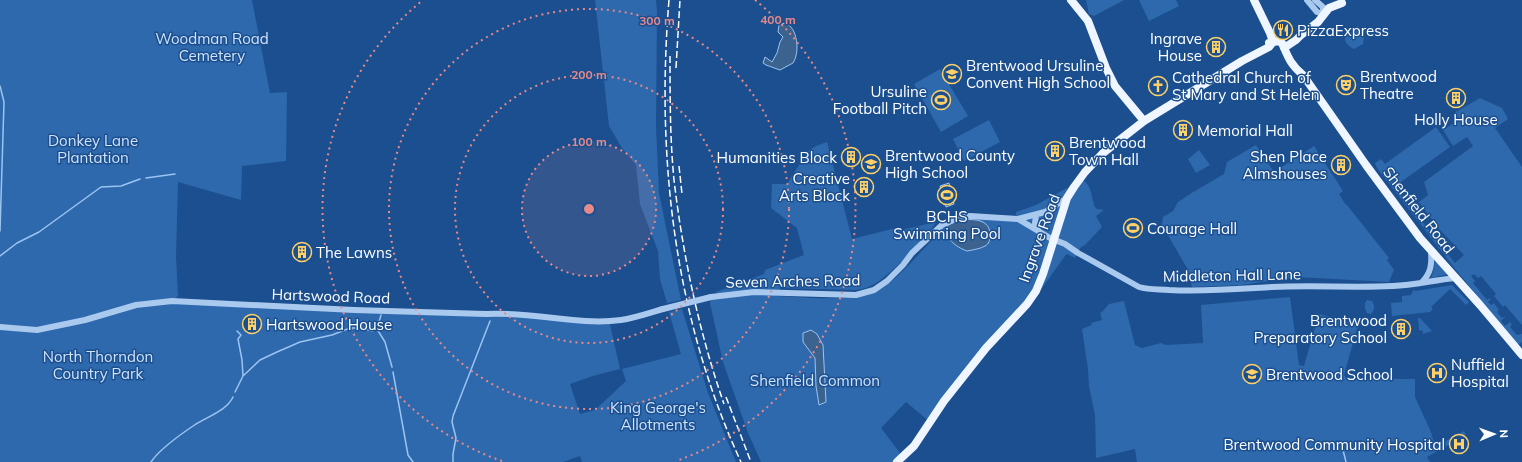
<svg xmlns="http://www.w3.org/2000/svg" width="1522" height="462" font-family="Mulish,sans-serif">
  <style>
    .green { fill: #2e69ad }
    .water { fill: #3c6290; stroke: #9cc4f0 }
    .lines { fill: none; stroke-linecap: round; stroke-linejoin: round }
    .stream { stroke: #9cc4f0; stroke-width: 1.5 }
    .minor { stroke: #a9c9ee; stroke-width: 6 }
    .major { stroke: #f0f6ff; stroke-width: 8 }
    .rail { stroke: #fff; stroke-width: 1.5; stroke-dasharray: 7 3; stroke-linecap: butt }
    .minor-bridge { stroke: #a9c9ee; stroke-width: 6 }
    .ring { fill: none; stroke: #e88989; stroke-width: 2; stroke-dasharray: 2 4 }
    .labels { text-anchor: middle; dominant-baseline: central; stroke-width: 3; stroke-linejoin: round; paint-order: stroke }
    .poi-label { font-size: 15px; fill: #fff; stroke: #1b4f8f; text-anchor: start }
    .park-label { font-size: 15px; fill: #cfe3fa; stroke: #1b4f8f }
    .street-label { font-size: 15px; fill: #fff; stroke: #1b4f8f }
    .centre { fill: #e88989; stroke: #1b4f8f; stroke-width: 2 }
    .ring-label { font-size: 12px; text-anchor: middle; font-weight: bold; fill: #e88989; stroke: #1b4f8f; stroke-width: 3; stroke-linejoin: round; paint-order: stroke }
  </style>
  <rect width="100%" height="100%" fill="#1b4f8f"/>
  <path class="green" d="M0,0H252L270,93L287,92L286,161L242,166L241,200L178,182L176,256L178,296L172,301L609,320L620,369L593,376L570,384L580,414L595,410L626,381L622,369L681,354L669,312L682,309L708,393L736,462H582L580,456L563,462H0Z
    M595,0H656L657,11L656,127L659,193L681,300L667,303L660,279L658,251L640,204L636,165L622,148L609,126Z
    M1086,0H1124L1094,16L1089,14Z
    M1139,0H1176L1179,6L1149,21Z
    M1358,26L1364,37L1363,44L1354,49C1349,47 1344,42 1345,37Z
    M940,69L968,116L941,132L914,84Z
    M1480,98L1502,108L1508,119L1495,128L1522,167V325L1505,305L1503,307L1494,296L1496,294L1481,276L1478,278L1474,274L1471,276L1475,281L1473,283L1487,300L1490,298L1491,299L1488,302L1491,305L1494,303L1499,310L1497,312L1502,318L1505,316V317L1501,321L1505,326L1510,322L1512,325L1510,327L1517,335L1522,334V342L1518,345L1456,270L1377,168L1375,163L1381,159L1385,164L1436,127L1450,147L1398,184L1397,189L1455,263L1464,255L1439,229L1419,202L1428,195L1424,182L1473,146L1467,137L1453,146L1443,130L1459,120L1454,113Z
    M989,120L1000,142L964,161L953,139Z
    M827,142L852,239L900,227L901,230L936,222C928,237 891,274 876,283C869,287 863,289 856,290L779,288L783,292L776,296C807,297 863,305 888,284C906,270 922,250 938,234L935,232L955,219L1021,218L1016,215V212L1036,205L1067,188L1068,191L1080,180C1092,181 1091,198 1095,207L1097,209L1104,210L1096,216L1102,227L1085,245L1081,247L1075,258L1067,254L1065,256L1042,288L1027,304L930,422L906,402L881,428L903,457L897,462H761L748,433L723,362L710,303L711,297L718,295L716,292L764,274L765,270L804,255L797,228L771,208L772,184H787L808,151L816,146Z
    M1256,145L1274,172L1314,146L1343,191L1339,194L1346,205H1347L1389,258L1387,260L1394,270L1389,282L1296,277L1241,285L1192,287L1187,268L1162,225L1163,217L1173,211L1178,202L1190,194L1224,174L1227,162Z
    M1199,150L1210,165L1196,173L1188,159Z
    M1435,259L1449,274L1431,278L1434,269Z
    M1452,285L1469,302L1466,305L1450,289L1431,307L1433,309L1430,312L1392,316L1391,303L1402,302V296L1411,295L1414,289L1415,291Z
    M1290,297L1299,365L1304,366L1319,314L1358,325L1344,375L1347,379H1415V397L1431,432L1435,447L1464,431L1466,435L1427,457L1430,462H1137L1135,449L1096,458L1095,415L1089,386L1088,369L1082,329L1092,325L1091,323L1102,320L1100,313L1102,312L1109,304L1124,301L1135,345L1142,348L1161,343L1166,345L1203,343L1201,305Z
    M1367,300L1372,301C1375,305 1375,310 1371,314L1367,313L1365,309V303Z
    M1420,318L1432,331L1423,334V331L1419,330L1418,318Z"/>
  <path class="water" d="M785,23C798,27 800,53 793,63L780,70L766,65L763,63L765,57L772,62L777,53L780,42L783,37L778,32L779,25Z
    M949,183L954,204L946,207L940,186Z
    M960,220C972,219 991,218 990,236C990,240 989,244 985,246C980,249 972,250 967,251C956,247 943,238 948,225Z
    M811,330L817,334L823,345L826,402L819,405L816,386L815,358L803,342V333Z"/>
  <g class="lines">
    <path class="stream" d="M0,86L4,102L0,231
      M146,178L175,174
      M0,256L17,243L39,232L101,187L121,186L140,179
      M377,329L385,342L392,367
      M237,331L241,335L238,339L242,360L243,376
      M393,372L408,455L413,462
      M235,392L243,376L260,360L277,352L300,342L332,335L350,328H362L372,331L377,329L381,315
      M1341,442L1346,462
      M151,462C159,450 184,432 196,424C209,416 227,410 233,397
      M453,462V454L456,438L452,422L453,416L490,321"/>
    <path class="minor" d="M1307,0L1317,12L1323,14V7L1315,0
      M1036,215L1035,223L1039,232
      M1018,219L1045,212L1067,198
      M1422,282C1431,273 1432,264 1431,252
      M711,297L754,292L856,295L874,290L887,281L903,265L912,253L942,225L955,219L970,216L1018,219L1050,238L1065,244L1078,253L1139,287C1149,290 1159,289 1169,290C1204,292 1238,289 1272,287C1313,285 1353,288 1393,286C1415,285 1434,280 1456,278
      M0,327L37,330L85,320L136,305L172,301L354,310L486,314C531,311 578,326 621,320C635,318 649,313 663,309"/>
    <path class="major" d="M1071,0L1088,21L1106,68L1115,86L1144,121
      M1254,0L1270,33L1273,42
      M1269,43L1278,41L1282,43C1288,57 1290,64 1303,75L1366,165L1420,238L1480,305L1522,355
      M1284,48L1296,40L1301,35L1318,22L1329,8L1342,3
      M897,462L914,446L944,401L986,348L1027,304L1036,291L1043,274L1067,198L1074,187L1085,172L1103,153L1144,121L1242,61L1269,47L1273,42"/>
    <path class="rail" d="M669,0C656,157 674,317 741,462
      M670,56C670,98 670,139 674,180C683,256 699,332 724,404
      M676,68L680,0
      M679,166L682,194
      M726,397L751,462"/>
    <path class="minor-bridge" d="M663,309L711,297"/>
  </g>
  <circle cx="589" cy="209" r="67" fill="#e88989" fill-opacity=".12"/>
  <g class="ring">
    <circle cx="589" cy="209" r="67"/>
    <circle cx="589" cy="209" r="134"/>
    <circle cx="589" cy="209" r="200"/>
    <path d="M502 461A267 267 0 0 1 423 0M755 0A267 267 0 0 1 676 461"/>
  </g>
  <defs>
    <symbol id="restaurant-ring" viewBox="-11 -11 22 22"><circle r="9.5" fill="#1b4f8f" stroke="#ffd166" stroke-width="1.5"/><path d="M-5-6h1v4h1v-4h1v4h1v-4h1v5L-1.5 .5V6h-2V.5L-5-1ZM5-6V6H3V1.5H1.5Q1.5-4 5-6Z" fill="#ffd166"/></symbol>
    <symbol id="building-ring" viewBox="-11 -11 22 22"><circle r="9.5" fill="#1b4f8f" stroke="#ffd166" stroke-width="1.5"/><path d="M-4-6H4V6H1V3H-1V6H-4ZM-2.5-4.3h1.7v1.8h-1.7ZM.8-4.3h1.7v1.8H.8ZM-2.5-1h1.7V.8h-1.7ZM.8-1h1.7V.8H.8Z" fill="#ffd166"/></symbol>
    <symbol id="school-ring" viewBox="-11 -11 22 22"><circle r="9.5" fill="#1b4f8f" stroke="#ffd166" stroke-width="1.5"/><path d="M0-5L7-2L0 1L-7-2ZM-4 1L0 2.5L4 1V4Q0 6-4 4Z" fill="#ffd166"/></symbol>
    <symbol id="theatre-ring" viewBox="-11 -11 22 22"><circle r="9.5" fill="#1b4f8f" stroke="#ffd166" stroke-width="1.5"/><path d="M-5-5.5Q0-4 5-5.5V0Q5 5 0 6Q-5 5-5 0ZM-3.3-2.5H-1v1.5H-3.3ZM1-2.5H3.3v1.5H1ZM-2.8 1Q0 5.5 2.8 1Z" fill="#ffd166"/></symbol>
    <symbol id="church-ring" viewBox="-11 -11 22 22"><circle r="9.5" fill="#1b4f8f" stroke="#ffd166" stroke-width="1.5"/><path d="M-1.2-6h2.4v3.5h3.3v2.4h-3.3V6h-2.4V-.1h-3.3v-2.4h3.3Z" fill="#ffd166"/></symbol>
    <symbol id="stadium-ring" viewBox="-11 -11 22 22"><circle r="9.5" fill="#1b4f8f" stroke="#ffd166" stroke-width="1.5"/><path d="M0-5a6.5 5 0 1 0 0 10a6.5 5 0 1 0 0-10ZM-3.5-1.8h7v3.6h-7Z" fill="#ffd166"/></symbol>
    <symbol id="hospital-ring" viewBox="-11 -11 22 22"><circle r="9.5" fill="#1b4f8f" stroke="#ffd166" stroke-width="1.5"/><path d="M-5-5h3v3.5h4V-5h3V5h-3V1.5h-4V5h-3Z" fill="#ffd166"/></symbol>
  </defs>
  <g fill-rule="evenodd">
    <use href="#restaurant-ring" x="1272" y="19" width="22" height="22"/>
    <use href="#building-ring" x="1205" y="36" width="22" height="22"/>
    <use href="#school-ring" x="941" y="63" width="22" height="22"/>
    <use href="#theatre-ring" x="1335" y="74" width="22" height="22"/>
    <use href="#church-ring" x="1147" y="75" width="22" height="22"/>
    <use href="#building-ring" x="1445" y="87" width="22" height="22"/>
    <use href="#stadium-ring" x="930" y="89" width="22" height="22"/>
    <use href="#building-ring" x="1172" y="119" width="22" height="22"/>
    <use href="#building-ring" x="1044" y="140" width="22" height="22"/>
    <use href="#building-ring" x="840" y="146" width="22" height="22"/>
    <use href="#school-ring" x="860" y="153" width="22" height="22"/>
    <use href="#building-ring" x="1330" y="154" width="22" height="22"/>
    <use href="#building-ring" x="853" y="176" width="22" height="22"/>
    <use href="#stadium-ring" x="936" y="184" width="22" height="22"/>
    <use href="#stadium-ring" x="1122" y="217" width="22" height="22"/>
    <use href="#building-ring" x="291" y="241" width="22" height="22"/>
    <use href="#building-ring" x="241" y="313" width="22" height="22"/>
    <use href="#building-ring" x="1390" y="318" width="22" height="22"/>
    <use href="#hospital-ring" x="1426" y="362" width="22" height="22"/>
    <use href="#school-ring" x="1241" y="363" width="22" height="22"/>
    <use href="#hospital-ring" x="1448" y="433" width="22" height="22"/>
  </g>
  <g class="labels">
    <g class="poi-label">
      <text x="1297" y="30">PizzaExpress</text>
      <text x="1202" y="38" text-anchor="end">Ingrave<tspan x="1202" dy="17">House</tspan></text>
      <text x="966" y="65">Brentwood Ursuline<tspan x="966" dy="17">Convent High School</tspan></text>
      <text x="1360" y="76">Brentwood<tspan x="1360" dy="17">Theatre</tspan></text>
      <text x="1172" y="77">Cathedral Church of<tspan x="1172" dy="17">St Mary and St Helen</tspan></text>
      <text x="927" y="91" text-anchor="end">Ursuline<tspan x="927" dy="17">Football Pitch</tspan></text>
      <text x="1456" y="119" text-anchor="middle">Holly House</text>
      <text x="1197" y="130">Memorial Hall</text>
      <text x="1069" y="142">Brentwood<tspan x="1069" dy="17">Town Hall</tspan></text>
      <text x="885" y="155">Brentwood County<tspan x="885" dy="17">High School</tspan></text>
      <text x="1327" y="156" text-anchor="end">Shen Place<tspan x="1327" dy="17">Almshouses</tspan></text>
      <text x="837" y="157" text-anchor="end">Humanities Block</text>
      <text x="850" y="178" text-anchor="end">Creative<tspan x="850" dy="17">Arts Block</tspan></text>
      <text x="947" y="216" text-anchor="middle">BCHS<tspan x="947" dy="17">Swimming Pool</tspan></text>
      <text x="1147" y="228">Courage Hall</text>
      <text x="316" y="252">The Lawns</text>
      <text x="1387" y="320" text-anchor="end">Brentwood<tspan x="1387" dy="17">Preparatory School</tspan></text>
      <text x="266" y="324">Hartswood House</text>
      <text x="1451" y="364">Nuffield<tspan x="1451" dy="17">Hospital</tspan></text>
      <text x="1266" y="374">Brentwood School</text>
      <text x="1445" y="444" text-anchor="end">Brentwood Community Hospital</text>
    </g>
    <g class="park-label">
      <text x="212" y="38">Woodman Road<tspan x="212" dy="17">Cemetery</tspan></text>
      <text x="93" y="140">Donkey Lane<tspan x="93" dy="17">Plantation</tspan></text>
      <text x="98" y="356">North Thorndon<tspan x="98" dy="17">Country Park</tspan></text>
      <text x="815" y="380">Shenfield Common</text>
      <text x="658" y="407">King George's<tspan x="658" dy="17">Allotments</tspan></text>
    </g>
    <g class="street-label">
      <text transform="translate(1419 210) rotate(52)">Shenfield Road</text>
      <text transform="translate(1039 238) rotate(-70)">Ingrave Road</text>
      <text transform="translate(1232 275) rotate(-1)">Middleton Hall Lane</text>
      <text transform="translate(793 281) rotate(-1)">Seven Arches Road</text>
      <text transform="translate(331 296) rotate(2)">Hartswood Road</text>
    </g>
  </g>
  <circle cx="589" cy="209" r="6" class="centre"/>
  <g class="ring-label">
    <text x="778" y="24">400 m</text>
    <text x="657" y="25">300 m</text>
    <text x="589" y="79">200 m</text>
    <text x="589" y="146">100 m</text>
  </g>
  <g transform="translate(1494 434) rotate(88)" stroke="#1b4f8f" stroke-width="3" paint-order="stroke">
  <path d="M0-3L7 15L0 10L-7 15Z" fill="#ffffff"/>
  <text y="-6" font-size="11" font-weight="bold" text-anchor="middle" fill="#ffffff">N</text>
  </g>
</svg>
